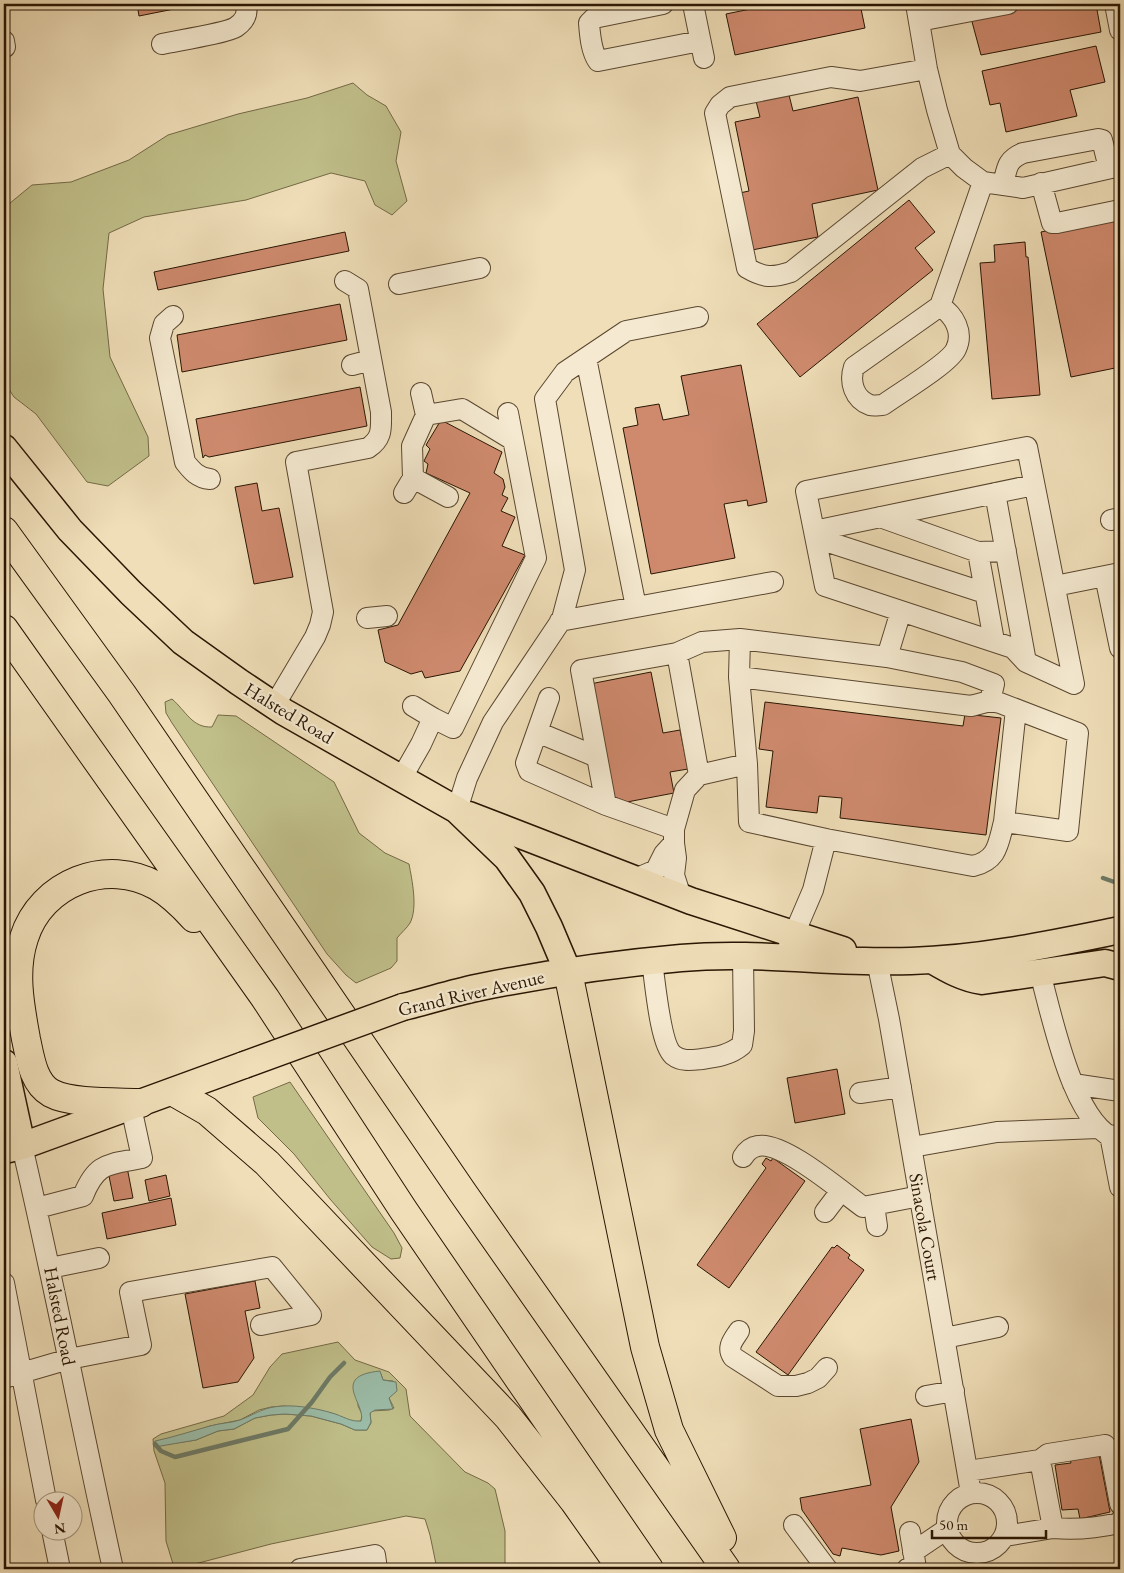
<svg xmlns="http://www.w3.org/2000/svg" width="1124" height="1573" font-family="'EB Garamond',serif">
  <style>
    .green { fill: #c0bf8a; stroke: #746a46; fill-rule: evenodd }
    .water { fill: #9bbda9; stroke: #6d7a66 }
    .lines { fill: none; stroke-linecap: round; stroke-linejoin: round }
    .stream { stroke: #6d7a66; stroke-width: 4.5 }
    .building { fill: #cf8a6e; stroke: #291502 }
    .minor-casing { stroke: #5a4730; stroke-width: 22 }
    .major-casing { stroke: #291502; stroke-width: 29 }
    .highway-casing { stroke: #291502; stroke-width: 30 }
    .minor { stroke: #f5ead1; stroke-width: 20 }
    .major { stroke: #efdeb8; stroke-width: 26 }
    .highway { stroke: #efdeb8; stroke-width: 28 }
    .major-bridge-casing { stroke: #291502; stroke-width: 29; stroke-linecap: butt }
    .major-bridge { stroke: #efdeb8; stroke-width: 26 }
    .labels { text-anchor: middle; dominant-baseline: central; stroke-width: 4.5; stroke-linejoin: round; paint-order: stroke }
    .street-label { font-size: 19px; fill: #291502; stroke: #f5ead1 }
  </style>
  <rect width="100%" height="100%" fill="#efdeb8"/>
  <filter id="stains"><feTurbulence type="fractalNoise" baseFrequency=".004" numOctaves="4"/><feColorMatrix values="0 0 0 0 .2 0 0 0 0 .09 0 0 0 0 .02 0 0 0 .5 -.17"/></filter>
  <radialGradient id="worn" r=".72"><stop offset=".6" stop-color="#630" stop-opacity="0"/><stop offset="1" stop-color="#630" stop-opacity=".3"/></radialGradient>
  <path class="green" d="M353,83L367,95L386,106L401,132L396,161L407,201L392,215L375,205L365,181L331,173L246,200L144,217L109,233L103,289L110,357L148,437L149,456L108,486L87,482L36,414L14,397L4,382V208L32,185L71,182L129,160L168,135L238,114L307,98Z
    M172,699C186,711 192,728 212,727L218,715L236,716L334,782L359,833L385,853L409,864C412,880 418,908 410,923C407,928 401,933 397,938V961L391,968L356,983L346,975L327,954L172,723L166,713L165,702Z
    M290,1082L394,1233L402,1248L400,1258L391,1259L372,1247L330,1199L294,1154L258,1118L253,1097Z
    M338,1342L355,1360L389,1372L406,1389L410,1416L465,1472L488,1483L495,1489L505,1531V1569H437L430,1535L425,1519L406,1516L271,1544L191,1565L173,1564L166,1541L165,1483L154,1451L153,1439L161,1434L224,1416L253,1395L270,1367L282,1354ZM376,1372L381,1374L383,1380L393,1381L392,1394L389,1398L394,1408L389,1410L371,1411L370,1413L371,1423L367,1430H355L341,1424L311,1416L285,1414L271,1415L255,1418L234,1429L218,1431L196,1440L155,1446L210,1426L240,1420L259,1410L271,1407L284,1406L331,1413L353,1422L361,1421L362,1414L358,1406L359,1378Z"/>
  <path class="water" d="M380,1371L383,1380L396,1382L397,1391L389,1398L393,1409L375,1410L370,1413L371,1422L367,1430H355L341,1424L311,1416L285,1414L271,1415L255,1418L234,1429L218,1431L196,1440L155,1447V1441C174,1437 192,1431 210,1426C220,1423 231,1423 240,1420C258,1413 263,1407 283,1406C298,1405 319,1409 332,1413C343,1416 350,1422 361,1421C367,1405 329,1376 380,1371Z"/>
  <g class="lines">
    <path class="stream" d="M1103,878L1120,884
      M155,1444L161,1451L175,1457L288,1429L312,1402L330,1377L344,1363"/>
  </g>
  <path class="building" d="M137,4H199L139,16Z
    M775,4H860L865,28L735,55L726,14Z
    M1039,4H1073L1074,6L1096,4L1101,32L981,55L971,18Z
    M1096,46L1105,82L1070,90L1077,116L1006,132L1000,103L990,105L982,71Z
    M789,95L793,111L858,97L878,190L812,204L818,237L747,251L735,194L749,191L735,122L760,117L756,101Z
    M909,200L935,232L915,248L933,270L800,377L757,324Z
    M1120,215V367L1071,377L1041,232Z
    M345,232L349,251L158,290L154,272Z
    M1025,242L1026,257H1028L1040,395L992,399L980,263L995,262L994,245Z
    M340,304L347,340L182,372L177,335Z
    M741,365L767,502L748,506L747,500L724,504L735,558L651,574L623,428L638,425L635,408L659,404L663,420L689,415L681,376Z
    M360,387L367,426L209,457L205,455L203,458L196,419Z
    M441,420L502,452L494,473L503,479L505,487L502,495L508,498L501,511L515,517L502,546L525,555L460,671L425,678L422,671L411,674L385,662L378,630L398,625L470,493L426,473L428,464L424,461L430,449L426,445Z
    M257,483L262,511L279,508L293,577L254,584L235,487Z
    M651,672L663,733L680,730L688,769L670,772L674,793L627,802L612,796L590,684Z
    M765,702L963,726L965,714L1001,718L986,835L840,818L842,798L819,796L817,813L766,807L773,751L759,749Z
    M837,1069L845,1114L795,1123L787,1078Z
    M766,1158L771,1161L773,1158L805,1181L729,1288L697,1265L766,1168L762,1164Z
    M127,1167L133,1198L114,1201L108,1171Z
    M166,1175L170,1196L149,1201L145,1180Z
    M171,1198L176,1225L107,1239L102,1213Z
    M837,1245L850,1255L848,1258L864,1270L788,1375L756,1352L832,1247L834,1248Z
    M255,1281L260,1308L245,1311L254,1358L238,1382L203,1388L185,1294Z
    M911,1419L919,1462L891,1507L899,1551L881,1555L842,1548L840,1556L833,1554L802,1510L800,1498L871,1485L860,1429Z
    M1098,1449L1110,1512L1080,1519L1078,1509L1062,1510L1055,1465L1071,1463L1069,1453Z"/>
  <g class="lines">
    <defs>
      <path id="minor" d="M663,4L594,18L589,23C590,35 591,51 598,61L700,41
        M693,4L704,58
        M916,4L927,69L937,110L950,154L964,168L983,182L1023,188L1120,166
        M1115,4L1120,30
        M919,21L1008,4
        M4,41L5,47
        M162,44C175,41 227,33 236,27C245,21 248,14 246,4
        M927,69L860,81L831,77L730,97L720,105L715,113L747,268C764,278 772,278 791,272L922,168L950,154
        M1041,183L1052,223H1057L1120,210
        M1003,185C1007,169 1006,160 1023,153L1098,139L1102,140L1109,168
        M399,284L480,268
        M940,306C954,315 964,332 956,349C950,363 898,394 883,405C879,405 874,406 870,405C854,399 849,382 854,367L940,306L983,182
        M173,316L164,324L160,338L185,462C192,471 198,478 210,479
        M586,358L636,607
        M352,365L371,360
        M426,415L462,409L513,440
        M1027,447L1074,684L1026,662L1013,648L825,586L806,491Z
        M413,478L448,497
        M404,493L413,478L412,446L426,415L421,393
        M995,493L1026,662
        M880,517L978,552
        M1111,520L1120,518
        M814,531L1034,485
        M816,538L985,593
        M1105,576L1120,648
        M1055,586L1120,573
        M367,618L387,616
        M560,621L773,582
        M994,641L978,552L1006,551
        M677,653L702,642L740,639
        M887,657L962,672L994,684L990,701
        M739,677L971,706L990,701L1000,703L1078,733L1068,831L1004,822C998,844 998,860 973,866L826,839
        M549,698L526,763L529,771L606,805
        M274,706L315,637L320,625L323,612L296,462L368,448C383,438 381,428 381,412L358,289L345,281
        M413,706L433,718
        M537,732L597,757
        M401,779L421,744L433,718L453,728L536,558L508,413
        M457,810L467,778L493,722L562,619L575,570L545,399L565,372L626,331L698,317
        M1004,822L1016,709
        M674,829L606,805L581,670L677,653L699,775
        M635,879L656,870L664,854L674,843
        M681,897L674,875L676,858L674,843V829L685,790L699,775L747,764
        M789,946L813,890L826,839L749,822L747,764L739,677L740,639L887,657L901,611
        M877,961L889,1019L971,1493
        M652,962C655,980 660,1044 673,1055C682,1062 692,1060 702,1059C717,1057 730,1055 742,1045L744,1031L743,956
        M1040,973C1052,1015 1073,1128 1120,1141
        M1073,1084L1120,1091
        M860,1093L901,1087
        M1110,1135L1120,1187
        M22,1146C55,1287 82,1429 113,1569
        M912,1147L997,1132L1098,1128
        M743,1157C746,1152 751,1147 758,1146C783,1141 841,1191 863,1207L920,1196
        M874,1205L877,1226
        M37,1208L83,1196C97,1161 109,1165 142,1158L131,1107
        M825,1212L841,1191
        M50,1268L99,1258
        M4,1283L46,1500
        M739,1331C734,1339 726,1347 733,1357L778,1386H796L808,1383L818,1378L827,1368
        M945,1338L998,1327
        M4,1378L69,1359L141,1345L130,1292L272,1267L311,1315L261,1325
        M926,1396L954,1391
        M1040,1460L1053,1528C1075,1530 1097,1528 1119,1523L1120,1521
        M968,1471L1040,1460L1048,1454L1105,1445L1110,1451L1120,1504
        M947 1523a30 30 0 1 1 60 0a30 30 0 1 1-60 0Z
        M794,1525L827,1569
        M52,1530L60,1569
        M1005,1536L1053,1528
        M913,1552L947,1529
        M300,1569L375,1555L377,1569
        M907,1569L916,1568L910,1532"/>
      <path id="major" d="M4,448L70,530L131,593L183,642L239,682L284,712L457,810L507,858L532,893L549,927L568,972
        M469,815L691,901L843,950
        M932,960C949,970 963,978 982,981L1105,963L1120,967
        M403,1007C428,1001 452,993 476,988C544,974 613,964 681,958C758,951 835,964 911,961C982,959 1051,944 1120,930
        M4,1063L22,1146
        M4,1150L22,1146L244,1065"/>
      <path id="highway" d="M4,531L122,694L463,1193L726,1569
        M4,629L265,998L404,1211L649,1569
        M568,972L645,1347L669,1430L722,1538
        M174,1092L207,1111L267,1163L508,1417L574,1501L622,1569
        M141,1103C117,1102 71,1104 51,1093C33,1083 30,1057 26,1039C20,1006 13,971 24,938C41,883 107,857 157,886C171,894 183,906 194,918"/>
    </defs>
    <use href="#minor" class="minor-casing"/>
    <use href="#major" class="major-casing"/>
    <use href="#highway" class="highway-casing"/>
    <use href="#minor" class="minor"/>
    <use href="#major" class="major"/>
    <use href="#highway" class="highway"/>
    <defs>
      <path id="major-bridge" d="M244,1065L403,1007"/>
    </defs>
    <use href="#major-bridge" class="major-bridge-casing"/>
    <use href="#major-bridge" class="major-bridge"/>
  </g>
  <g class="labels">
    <g class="street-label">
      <text transform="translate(289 713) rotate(31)">Halsted Road</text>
      <text transform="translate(471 993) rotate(-13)">Grand River Avenue</text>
      <text transform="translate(925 1227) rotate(80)">Sinacola Court</text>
      <text transform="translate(60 1316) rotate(79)">Halsted Road</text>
    </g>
  </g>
  <rect width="1124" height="1573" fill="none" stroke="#efdeb8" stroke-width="20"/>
  <rect x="5" y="5" width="1114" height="1563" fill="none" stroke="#291502" stroke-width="2.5"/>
  <rect x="10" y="10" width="1104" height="1553" fill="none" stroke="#291502"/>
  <g transform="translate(58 1516) rotate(171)"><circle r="24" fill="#f5ead1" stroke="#a3957e"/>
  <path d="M0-4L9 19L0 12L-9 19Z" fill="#8f2418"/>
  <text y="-8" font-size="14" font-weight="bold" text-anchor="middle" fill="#291502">N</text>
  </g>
  <path d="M932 1530v8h114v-8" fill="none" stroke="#291502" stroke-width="2.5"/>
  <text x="939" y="1530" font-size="15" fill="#291502" stroke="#f5ead1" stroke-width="4" paint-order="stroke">50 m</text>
  <rect width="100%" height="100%" filter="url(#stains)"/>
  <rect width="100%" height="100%" fill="url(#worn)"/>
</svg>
